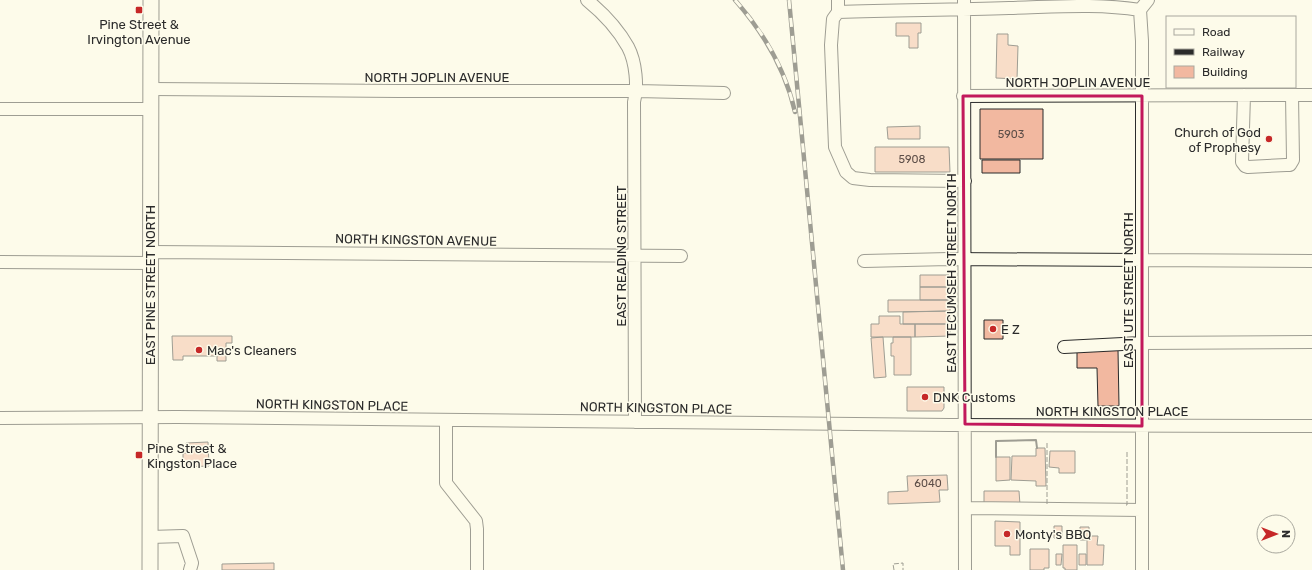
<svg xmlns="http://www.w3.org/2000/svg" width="1312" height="570" font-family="Rubik,sans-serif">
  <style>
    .building { fill: #f2b8a0; stroke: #2b2b2b }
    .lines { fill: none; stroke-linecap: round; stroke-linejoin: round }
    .minor-casing { stroke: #2b2b2b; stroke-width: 14 }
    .major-casing { stroke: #2b2b2b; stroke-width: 17 }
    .minor { stroke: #fdfbea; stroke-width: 12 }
    .major { stroke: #fdfbea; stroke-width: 15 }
    .rail-casing { stroke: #2b2b2b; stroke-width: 4.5 }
    .rail { stroke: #fdfbea; stroke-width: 3; stroke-dasharray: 9; stroke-linecap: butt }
    .fence { stroke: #2b2b2b; stroke-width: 1; stroke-dasharray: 5 2; stroke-linecap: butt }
    .wall { stroke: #2b2b2b; stroke-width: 2 }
    .marked { fill: none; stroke: #c2185b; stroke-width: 3; stroke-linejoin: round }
    .poi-dot { fill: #c62828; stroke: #fdfbea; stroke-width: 1.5 }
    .labels { text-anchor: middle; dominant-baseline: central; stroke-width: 3; stroke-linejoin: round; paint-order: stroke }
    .number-label { font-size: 11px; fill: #5d4e48 }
    .poi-label { font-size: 13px; fill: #2b2b2b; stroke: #fdfbea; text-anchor: start }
    .street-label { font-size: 13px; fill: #2b2b2b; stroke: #fdfbea }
  </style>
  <rect width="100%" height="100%" fill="#fdfbea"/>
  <path class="building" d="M896,23H921V33H918V48H909V36H896Z
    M997,34H1008V45L1018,46L1017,79L996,78Z
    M980,109H1043V159H980Z
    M920,126V139H888L887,127Z
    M875,147H949L950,172H875Z
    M982,160H1020V173H982Z
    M920,275H949L950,287H920Z
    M920,287H950V300H920Z
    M888,300H950V311L888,312Z
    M950,311V324H903V312Z
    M879,316H900V324H915V337H871V324H879Z
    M984,320H1003V339H984Z
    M915,324H950V336L915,337Z
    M172,336H232V343H226V361H217V356H183V360H173Z
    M883,337L886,377L874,378L871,338Z
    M893,337H911V375H894V356H891V343H893Z
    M1077,350H1118L1119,406H1098L1097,368H1077Z
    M907,387H944V408L942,411H907Z
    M208,442L209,466L183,467V453H187L186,443Z
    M1036,448H1045L1046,486H1036V481L1011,480L1012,456H1036Z
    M1050,451H1075V473H1059V468L1049,467Z
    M996,457H1010V480L996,481Z
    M947,475L948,490H939L940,502L888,504V492L908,491L907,476Z
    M984,491H1019L1020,505H984Z
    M995,521L1020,522V555H1010V546H995Z
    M1054,526H1062V538H1054Z
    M1080,527H1089V536H1098L1097,545H1104L1103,565H1087V540H1080Z
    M1063,545H1077V570H1065V568H1063Z
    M1030,549H1049V568H1044V570H1030Z
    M1056,554H1062L1061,565H1056Z
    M1079,554H1086V565H1079Z
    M274,563V570H222V564Z"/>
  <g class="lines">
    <defs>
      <path id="minor" d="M587,0C603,13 618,29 628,47C636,62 638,87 634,102L635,422
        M838,0V12L833,19L831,45L835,147L846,172L853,178L870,180L965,181
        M964,0L965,570
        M1140,10L1142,41V570
        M1140,10L1148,0
        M838,12C895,10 952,10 1009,8C1053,7 1096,3 1140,10
        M151,89L398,91H637L724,93
        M1244,95L1242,162L1245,166L1248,167L1286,165H1290L1293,160L1292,95
        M963,96L1312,95
        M0,109H150
        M150,252L681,256
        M864,261L949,259L1312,261
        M0,262L150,263
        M1064,347L1142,343L1312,342
        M0,418L177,417L949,425L1312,426
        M446,420V483L476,521L477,529V570
        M966,508L1142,510
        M150,537L183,536L192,563L190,570"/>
      <path id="major" d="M150,570L151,0"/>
    </defs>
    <use href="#minor" class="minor-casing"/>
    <use href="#major" class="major-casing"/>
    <use href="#minor" class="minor"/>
    <use href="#major" class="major"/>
    <defs>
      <path id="rail" d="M735,0C764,33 785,68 795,112
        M789,0L843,570"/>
    </defs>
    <use href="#rail" class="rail-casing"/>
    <use href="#rail" class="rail"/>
    <path class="fence" d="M1047,443V505
      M1126,505H1127V450
      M894,570L893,564L903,563V570"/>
    <path class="wall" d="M996,457V441L1036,440L1037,448"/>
  </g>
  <path d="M0 0H1312V570H0ZM963,96H1142V426L965,424Z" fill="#fdfbea" fill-opacity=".55" fill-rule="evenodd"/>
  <path class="marked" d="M963,96H1142V426L965,424Z"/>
  <g class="poi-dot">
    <rect x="135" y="6" width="8" height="8" rx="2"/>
    <circle cx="1269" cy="139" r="4"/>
    <circle cx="993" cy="329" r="4"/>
    <circle cx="199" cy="350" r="4"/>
    <circle cx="925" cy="397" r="4"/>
    <rect x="135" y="451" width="8" height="8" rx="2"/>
    <circle cx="1007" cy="534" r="4"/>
  </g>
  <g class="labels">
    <g class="number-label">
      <text x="1011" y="134">5903</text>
      <text x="912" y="159">5908</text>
      <text x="928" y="483">6040</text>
    </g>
    <g class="poi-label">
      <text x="139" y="24" text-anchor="middle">Pine Street &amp;<tspan x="139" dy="15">Irvington Avenue</tspan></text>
      <text x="1261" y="132" text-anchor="end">Church of God<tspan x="1261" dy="15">of Prophesy</tspan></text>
      <text x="1001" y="329">E Z</text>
      <text x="207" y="350">Mac's Cleaners</text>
      <text x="933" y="397">DNK Customs</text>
      <text x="147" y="448">Pine Street &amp;<tspan x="147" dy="15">Kingston Place</tspan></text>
      <text x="1015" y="534">Monty's BBQ</text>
    </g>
    <g class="street-label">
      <text x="437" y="77">NORTH JOPLIN AVENUE</text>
      <text x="1078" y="82">NORTH JOPLIN AVENUE</text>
      <text transform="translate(416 240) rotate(1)">NORTH KINGSTON AVENUE</text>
      <text transform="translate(621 256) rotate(-90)">EAST READING STREET</text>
      <text transform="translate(951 273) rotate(-90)">EAST TECUMSEH STREET NORTH</text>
      <text transform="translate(150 285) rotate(-90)">EAST PINE STREET NORTH</text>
      <text transform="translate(1128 290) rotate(-90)">EAST UTE STREET NORTH</text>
      <text transform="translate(332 405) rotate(1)">NORTH KINGSTON PLACE</text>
      <text transform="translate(656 408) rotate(1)">NORTH KINGSTON PLACE</text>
      <text x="1112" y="411">NORTH KINGSTON PLACE</text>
    </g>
  </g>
  <rect x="1166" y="16" width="130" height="72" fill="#fdfbea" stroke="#a9a89e"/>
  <rect x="1174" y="29" width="20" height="6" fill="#fdfbea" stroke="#a9a89e"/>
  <text x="1202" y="36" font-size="12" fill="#2b2b2b">Road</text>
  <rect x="1174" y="49" width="20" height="6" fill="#2b2b2b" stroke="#a9a89e"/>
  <text x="1202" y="56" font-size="12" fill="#2b2b2b">Railway</text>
  <rect x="1174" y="66" width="20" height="12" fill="#f2b8a0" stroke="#a9a89e"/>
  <text x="1202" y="76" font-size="12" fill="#2b2b2b">Building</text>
  <g transform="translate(1276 534) rotate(90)"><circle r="19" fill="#fdfbea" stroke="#a9a89e"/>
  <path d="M0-3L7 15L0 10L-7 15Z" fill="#c62828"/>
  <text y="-6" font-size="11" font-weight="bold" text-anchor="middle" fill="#2b2b2b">N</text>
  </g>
</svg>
